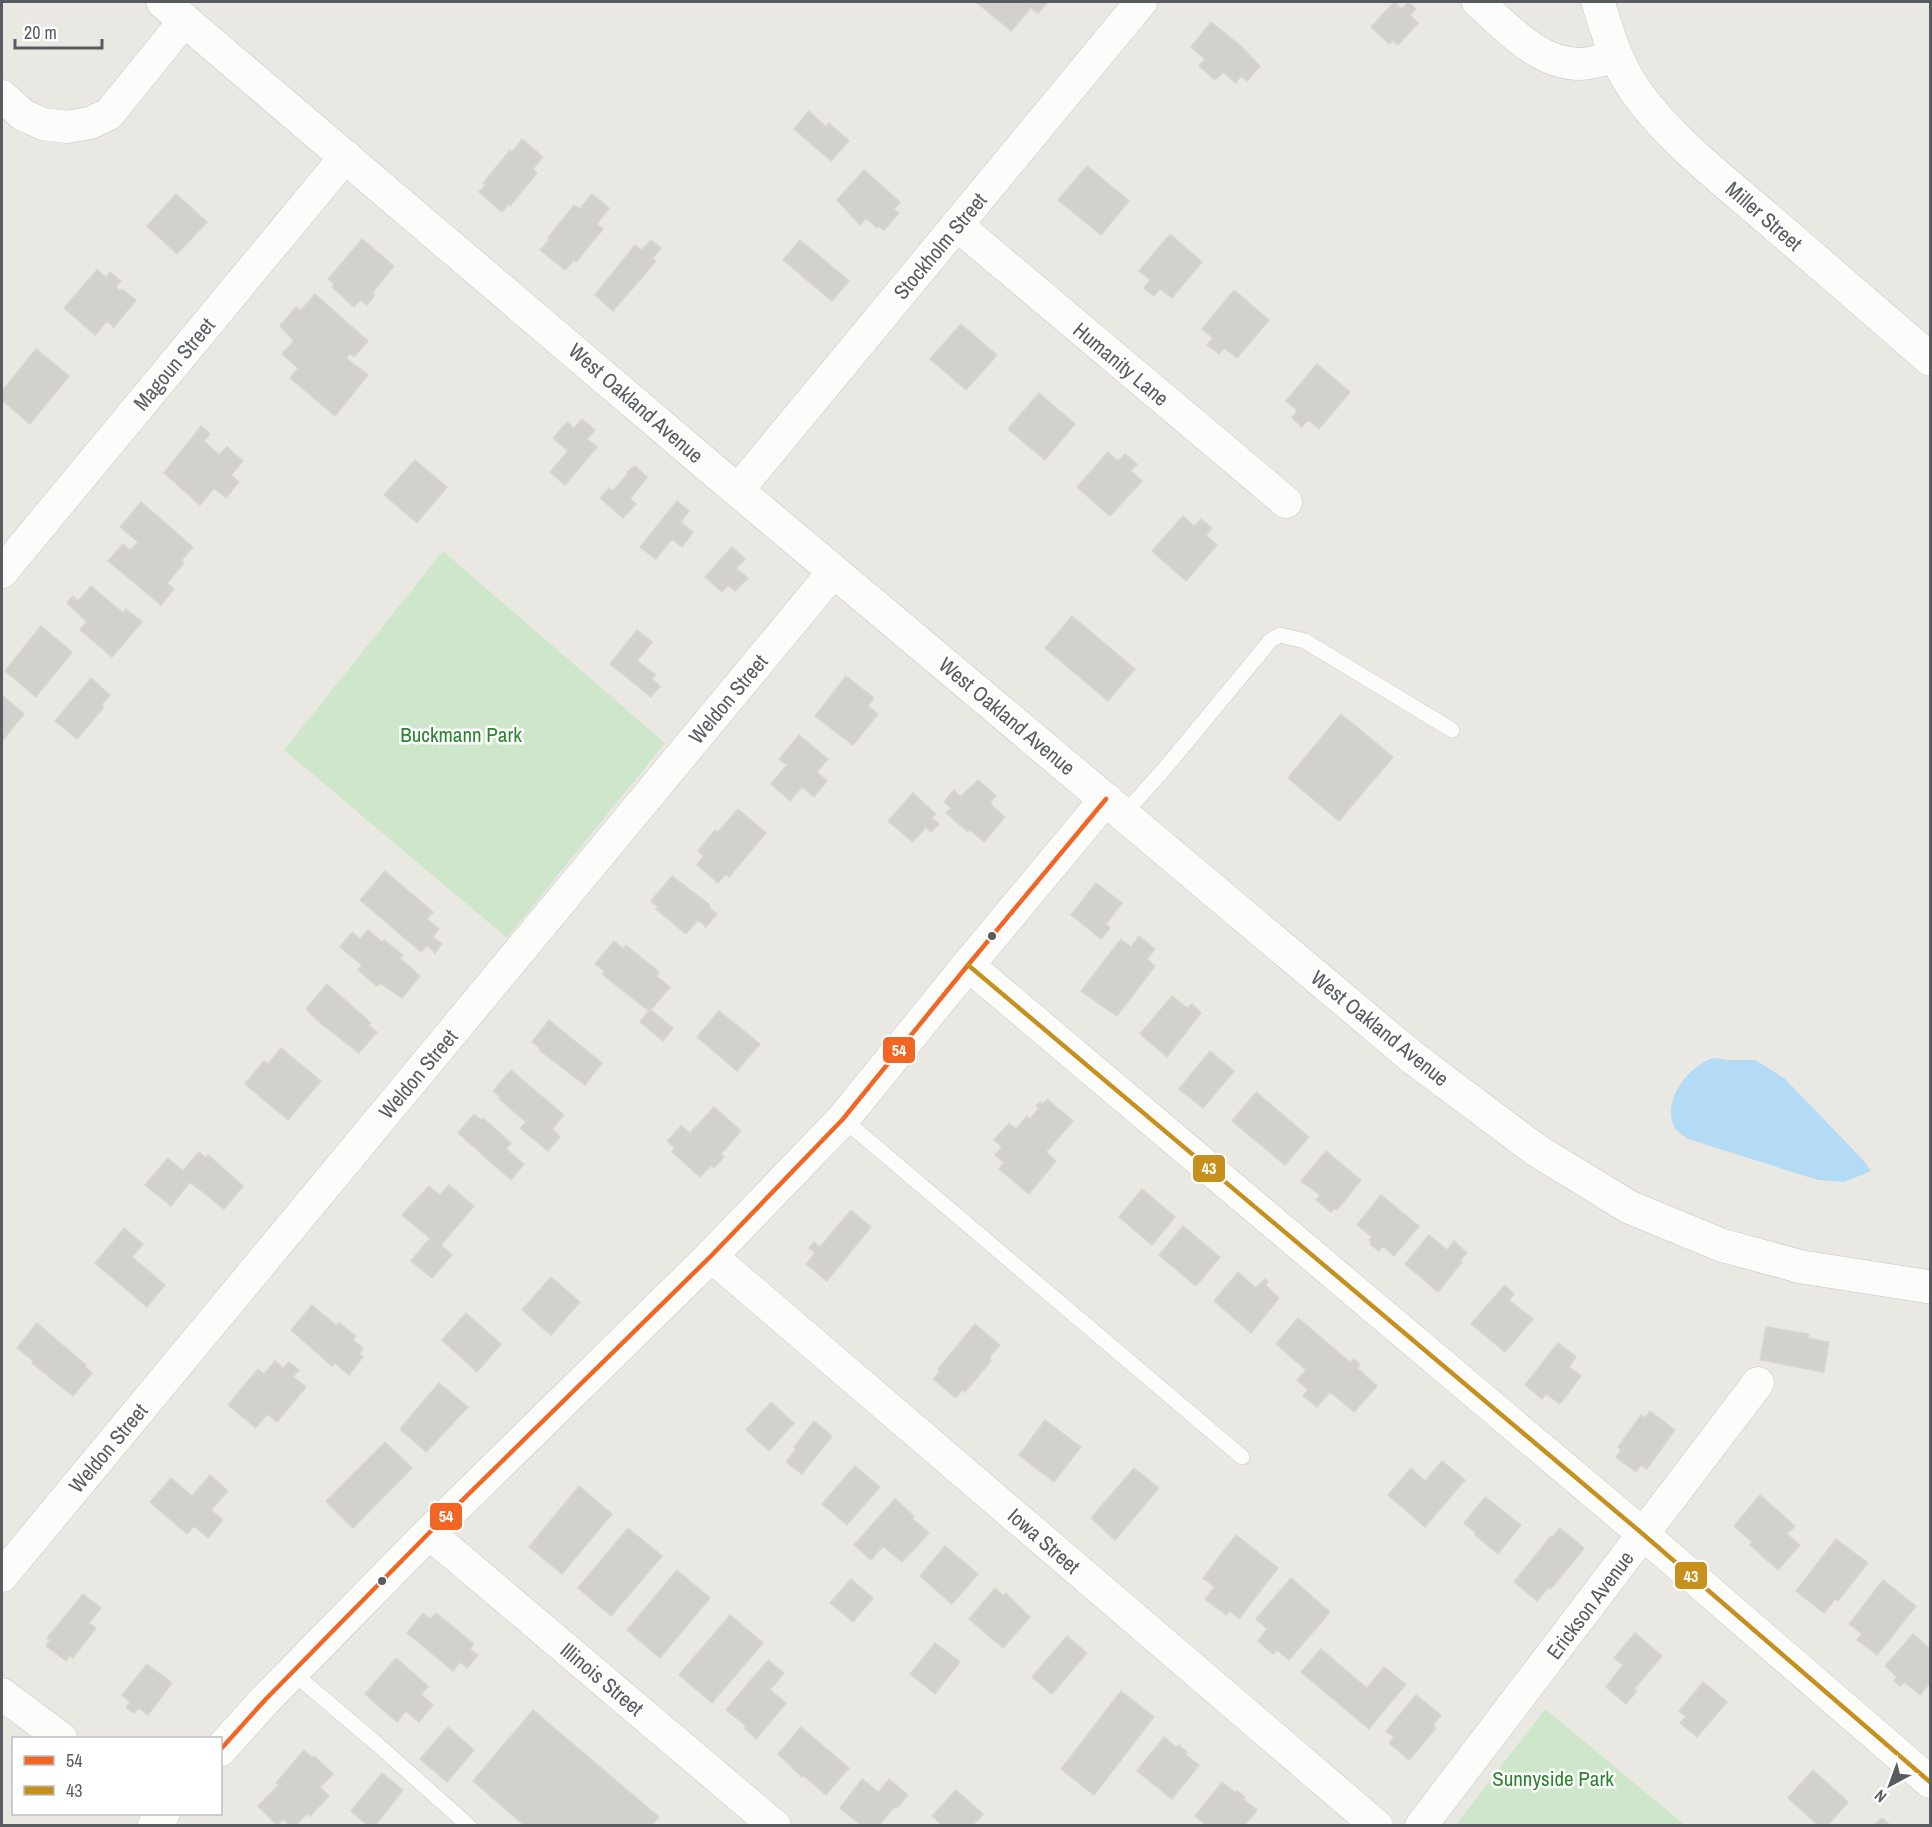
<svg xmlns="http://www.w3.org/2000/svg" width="1932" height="1827" font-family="'Archivo Narrow',sans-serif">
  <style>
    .green { fill: #cee7cb }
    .water { fill: #b3dbf6 }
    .building { fill: #d2d1cd; stroke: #d9d6d1; stroke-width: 1.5 }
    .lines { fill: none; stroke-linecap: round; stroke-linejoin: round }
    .lane-casing { stroke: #c7c7c6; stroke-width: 16 }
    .street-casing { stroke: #c7c7c6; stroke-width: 33 }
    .secondary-casing { stroke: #c5c6c4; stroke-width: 34 }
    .lane { stroke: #fcfcfb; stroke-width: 15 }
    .street { stroke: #fcfcfb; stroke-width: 32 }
    .secondary { stroke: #fcfcfb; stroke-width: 33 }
    .bus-1-casing { stroke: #fff; stroke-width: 9 }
    .bus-2-casing { stroke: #fff; stroke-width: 9 }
    .bus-1 { stroke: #f26522; stroke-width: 4.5 }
    .bus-2 { stroke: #c7901d; stroke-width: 4.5 }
    .bus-dot { fill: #585c61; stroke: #fff; stroke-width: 2 }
    .labels { text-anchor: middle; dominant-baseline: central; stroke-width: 5; stroke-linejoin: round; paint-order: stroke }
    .street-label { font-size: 21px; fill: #585c61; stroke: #fff }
    .park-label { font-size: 21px; fill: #2d842f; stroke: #fff }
    .line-badge { stroke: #fff; stroke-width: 2 }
    .badge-label { font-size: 16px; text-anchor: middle; font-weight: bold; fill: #fff }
  </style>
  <rect width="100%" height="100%" fill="#eae8e2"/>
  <path class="green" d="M443,551L665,743L507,938L284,750Z
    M1545,1709L1685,1825H1456Z"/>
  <path class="water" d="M1714,1058L1728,1060H1755L1784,1078L1864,1161L1871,1171L1844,1182L1818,1180L1688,1139C1683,1135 1676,1131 1674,1126C1662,1100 1689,1065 1714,1058Z"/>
  <path class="building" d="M976,2H1048L1038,13L1031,8L1011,31Z
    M1394,2L1402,9L1408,2L1416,9L1410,15L1418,23L1398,45L1393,41L1389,44L1371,27Z
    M1211,22L1242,47L1260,66L1247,81L1241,76L1236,83L1223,72L1215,80L1199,66L1205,59L1191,47Z
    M809,111L826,127L829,123L849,141L831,161L794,129Z
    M522,139L543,157L533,169L537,173L510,206L508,204L502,212L479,192L486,185L483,183L510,150L512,152Z
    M1087,166L1129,201L1101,235L1058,200Z
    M864,170L900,202L894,209L899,213L884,230L879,226L877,228L866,218L860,225L837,200Z
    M176,194L207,222L177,254L147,226Z
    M592,194L609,208L597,224L603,229L576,262L574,260L565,270L540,250L550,239L548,238L574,205L580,209Z
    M1170,234L1202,262L1172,298L1160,289L1154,296L1144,288L1150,280L1139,271Z
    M362,239L394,266L372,293L375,295L367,305L360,300L354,307L332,287L334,284L328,279Z
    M651,240L661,248L653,258L656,261L613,311L595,295L635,245L642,250Z
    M800,240L849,281L832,301L783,260Z
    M97,270L106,277L110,272L121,281L116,287L120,291L122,289L136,300L114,327L107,321L95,335L64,308Z
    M1234,290L1269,320L1237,358L1224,348L1219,354L1207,345L1213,338L1202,329Z
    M315,294L368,341L354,357L350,354L346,358L368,375L335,416L290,378L298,368L282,354L294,341L280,326L296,307L300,311Z
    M961,324L997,355L966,390L930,359Z
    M36,349L69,376L30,424L2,400V391Z
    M1317,364L1350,392L1319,429L1308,420L1302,427L1292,418L1297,411L1286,401Z
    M1039,393L1075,424L1045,460L1008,429Z
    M582,419L595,430L587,439L597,447L565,485L550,472L568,451L553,438L567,422L574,428Z
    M201,426L210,434L204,441L219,455L227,447L243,461L231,475L239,482L226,498L214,488L200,505L164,473Z
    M1108,452L1118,461L1125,454L1137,464L1131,471L1142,481L1110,516L1077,487Z
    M415,460L447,487L417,523L384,495Z
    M635,466L647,477L630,499L636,504L623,518L600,498L609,488L613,491L628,473L627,472Z
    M677,501L689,511L681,522L693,532L682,547L672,539L656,559L640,547Z
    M141,502L193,547L181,561L184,563L167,583L174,589L161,605L108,561L123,544L130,550L138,542L120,527Z
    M1183,516L1194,526L1201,519L1212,528L1206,535L1217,545L1186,581L1152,551Z
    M732,547L745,559L736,568L748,578L735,591L728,585L722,592L705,577Z
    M91,586L123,613L126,609L142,622L112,657L80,630L87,622L67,603L73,596L78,601Z
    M1072,616L1135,669L1108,701L1045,648Z
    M41,626L72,652L36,697L5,671Z
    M637,630L652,642L637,661L656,675L652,679L660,686L651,697L610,664Z
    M846,676L874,698L868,706L878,714L853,745L815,716Z
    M91,678L110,695L101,705L104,707L77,739L55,721Z
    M2,695L24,714L2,741Z
    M1341,714L1393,757L1339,821L1288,778Z
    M799,735L828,759L817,772L827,781L814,797L802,787L790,801L771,784L787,765L779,759Z
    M978,780L996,796L990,802L992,804L991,805L1005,817L984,842L970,830L968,832L946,813L951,808L944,802L954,790L960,797Z
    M913,793L936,814L932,818L939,824L931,832L926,827L913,842L888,821Z
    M738,809L766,833L729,877L726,874L718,883L697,865L704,856L698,851L715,830L718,832Z
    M385,871L433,912L427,919L439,929L433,937L442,944L435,953L427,945L421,952L360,900Z
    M672,876L710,905L709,907L717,914L706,927L698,920L686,934L656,909L658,907L651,901Z
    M1096,883L1122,903L1106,924L1110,928L1101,939L1071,915Z
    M368,930L382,942L384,940L403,955L400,958L420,976L402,998L380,983L377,986L358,970L362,965L340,947L352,932L360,939Z
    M1139,936L1155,949L1147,959L1155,966L1117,1016L1081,991L1121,939L1131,947Z
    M614,941L623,949L626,945L659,972L656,976L670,987L651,1010L673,1028L663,1041L640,1022L649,1011L602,974L604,971L595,964Z
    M327,984L371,1023L368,1025L377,1032L359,1053L319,1022L306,1009Z
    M1172,996L1187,1008L1192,1004L1201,1013L1167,1057L1140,1034Z
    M719,1011L760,1044L737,1071L697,1037Z
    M549,1020L602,1063L585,1085L539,1050L540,1048L532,1042Z
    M281,1048L321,1081L288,1120L245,1084L264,1061L268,1064Z
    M1210,1051L1234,1071L1203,1108L1179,1089Z
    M511,1070L564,1115L552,1129L560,1137L548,1151L520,1128L526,1122L498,1098L500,1097L493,1091Z
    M1256,1092L1309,1137L1285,1165L1232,1121Z
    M1047,1099L1073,1121L1046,1152L1056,1161L1029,1194L999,1169L1004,1163L995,1155L1002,1147L994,1140L1009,1123L1016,1129L1027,1116L1030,1119L1039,1108L1036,1106L1040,1102L1043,1104Z
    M714,1107L741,1131L721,1154L724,1157L714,1168L711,1165L700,1177L672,1152L675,1148L667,1141L681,1126L690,1133Z
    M474,1114L481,1120L483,1118L511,1143L506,1149L524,1164L511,1180L458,1133Z
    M1326,1151L1361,1180L1337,1210L1335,1208L1331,1212L1316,1200L1320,1195L1301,1181Z
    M199,1152L206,1158L208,1155L243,1186L224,1209L190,1182L171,1206L145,1185L168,1158L183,1171Z
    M449,1185L474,1206L441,1245L452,1255L432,1278L411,1261L430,1238L402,1215L429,1186L440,1195Z
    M1142,1189L1175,1217L1152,1245L1119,1217Z
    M1381,1195L1419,1226L1394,1256L1383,1246L1379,1251L1370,1244L1371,1242L1369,1240L1372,1237L1357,1225Z
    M851,1210L871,1227L827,1281L806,1264L815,1253L809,1248L814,1242L820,1247Z
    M1183,1226L1220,1257L1196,1286L1159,1255Z
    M124,1228L143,1244L132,1257L165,1285L147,1307L95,1263Z
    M1429,1235L1447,1250L1454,1241L1467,1253L1460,1261L1462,1262L1438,1292L1405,1264Z
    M1238,1272L1256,1288L1265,1279L1268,1282L1265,1285L1279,1298L1251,1333L1214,1301Z
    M551,1277L580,1302L551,1335L522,1310Z
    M1505,1285L1514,1294L1509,1300L1533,1319L1505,1352L1471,1324Z
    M312,1305L337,1326L339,1323L356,1336L353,1340L363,1348L359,1354L363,1357L349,1375L335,1363L332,1366L291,1330Z
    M466,1313L501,1344L477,1372L442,1340Z
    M1298,1318L1351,1363L1354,1359L1360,1365L1357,1368L1377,1386L1354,1412L1330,1392L1317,1407L1303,1396L1308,1390L1297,1380L1306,1370L1276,1344Z
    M37,1323L86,1365L85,1367L92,1373L73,1396L32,1363L33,1361L17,1348Z
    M975,1324L1000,1345L989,1358L991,1361L965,1392L962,1390L956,1398L933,1379L940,1371L938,1369Z
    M1766,1327L1809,1334L1808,1338L1829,1342L1824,1372L1760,1360Z
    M1558,1343L1576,1357L1569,1367L1581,1376L1560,1404L1546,1394L1542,1399L1525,1385Z
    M275,1361L283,1368L289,1362L299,1370L293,1377L306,1387L277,1422L267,1414L256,1428L228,1405L258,1369L264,1374Z
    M439,1383L468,1407L426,1452L400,1429Z
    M771,1402L794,1423L769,1451L746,1430Z
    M1650,1411L1675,1430L1647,1469L1641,1465L1636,1472L1616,1457L1621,1450L1618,1447L1641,1415L1645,1418Z
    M1045,1420L1081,1447L1054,1482L1019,1455Z
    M814,1421L832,1436L802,1474L786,1462L796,1449L794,1447Z
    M385,1442L412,1468L353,1528L326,1501Z
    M1442,1461L1465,1480L1425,1527L1388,1495L1411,1468L1425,1481Z
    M855,1466L880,1487L847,1525L822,1504Z
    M1134,1468L1159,1488L1115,1540L1091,1518Z
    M210,1475L228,1491L211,1510L223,1520L208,1538L194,1526L187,1534L150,1502L171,1478L192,1496Z
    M579,1486L612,1514L562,1574L529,1547Z
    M1760,1495L1795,1526L1787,1534L1800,1545L1778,1570L1750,1545L1752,1542L1734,1526Z
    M1485,1497L1521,1525L1498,1554L1475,1535L1476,1533L1464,1523Z
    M895,1499L914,1516L912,1518L929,1533L902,1562L883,1546L871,1560L854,1545Z
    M628,1528L662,1556L611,1616L578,1588Z
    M1560,1528L1584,1548L1551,1589L1549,1587L1537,1601L1514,1582L1551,1536L1552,1537Z
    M1236,1535L1278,1568L1239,1619L1230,1611L1226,1615L1205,1599L1215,1587L1203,1578Z
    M1836,1539L1868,1563L1838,1601L1835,1599L1824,1613L1796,1591Z
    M945,1546L978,1574L952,1604L920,1576Z
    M677,1570L710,1598L660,1658L627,1630Z
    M1291,1578L1330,1612L1289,1660L1277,1650L1273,1654L1258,1641L1267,1629L1256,1619Z
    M851,1579L873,1598L853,1622L830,1603Z
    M1883,1580L1916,1606L1877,1655L1857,1640L1862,1634L1849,1624Z
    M995,1588L1003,1596L1006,1593L1030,1617L1003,1648L969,1619Z
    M83,1594L101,1608L89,1623L96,1628L73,1658L70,1655L66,1661L46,1646L50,1640L47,1638Z
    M423,1613L431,1619L436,1613L474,1644L470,1649L478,1655L467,1668L460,1662L453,1671L407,1633Z
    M730,1615L763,1643L712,1703L679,1675Z
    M1635,1633L1662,1656L1634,1689L1637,1691L1626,1704L1606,1687L1623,1665L1614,1658Z
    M1913,1634L1930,1649V1683L1920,1695L1904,1682L1900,1686L1894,1681L1897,1677L1885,1666Z
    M1067,1636L1087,1653L1052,1694L1032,1677Z
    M935,1643L960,1662L935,1694L910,1674Z
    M1321,1649L1367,1688L1384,1667L1406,1684L1369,1729L1301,1672Z
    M396,1658L428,1686L421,1695L433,1705L419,1722L406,1711L397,1722L365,1694Z
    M768,1660L784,1673L770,1690L786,1703L756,1739L744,1728L746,1726L726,1710Z
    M147,1664L172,1683L148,1715L139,1708L134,1713L126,1708L130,1702L122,1695Z
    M1703,1682L1727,1702L1697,1737L1680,1723L1686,1717L1679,1711Z
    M1121,1691L1154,1717L1094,1795L1061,1769Z
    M1416,1695L1441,1715L1433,1725L1436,1728L1409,1760L1389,1743L1394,1737L1386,1731Z
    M533,1710L659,1817L651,1826H525L473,1781Z
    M448,1727L474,1750L447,1782L420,1759Z
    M801,1727L849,1768L826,1795L803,1775L802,1777L778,1754Z
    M1164,1737L1176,1747L1179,1745L1187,1752L1185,1754L1199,1765L1172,1799L1137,1771Z
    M304,1750L312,1758L314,1756L333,1774L320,1787L329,1796L310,1816L308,1813L295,1826H290L283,1819L277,1825L258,1806L279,1785L276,1783Z
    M1813,1770L1848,1802L1827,1826H1819L1788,1798Z
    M382,1773L403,1790L375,1826H368L351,1811Z
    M862,1779L879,1792L889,1779L908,1795L897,1808L894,1807L879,1826H858L860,1824L840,1808Z
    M1222,1782L1236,1793L1237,1791L1245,1797L1243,1799L1257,1810L1244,1826H1207L1195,1816Z
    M956,1790L983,1814L972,1826H943L932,1816Z
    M1882,1818L1891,1826H1873Z"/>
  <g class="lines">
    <defs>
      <path id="lane" d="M1124,814L1166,767L1271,640L1280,635L1305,641L1452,730
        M843,1119L1242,1457
        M292,1672L377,1744L469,1826"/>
      <path id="street" d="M1478,2C1507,27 1538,64 1580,64C1592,64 1605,59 1617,56
        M2,96L23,115L43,124L67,127L90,123L109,114L185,20
        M957,225L1286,502
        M738,490L1141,2
        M2,572L346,156
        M968,965L1644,1535L1930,1782
        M711,1256L1377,1826
        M429,1533L775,1826
        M2,1576L834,571
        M2,1694L61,1738
        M1421,1826L1758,1383"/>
      <path id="secondary" d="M163,2L712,469L1412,1057L1536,1150L1629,1207L1721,1245L1802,1267L1930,1287
        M1598,2C1608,34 1617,66 1637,93C1671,140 1718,176 1761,213C1818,262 1874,310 1930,359
        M220,1750L265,1700L429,1533L711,1256L843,1119L968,965L1106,799
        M154,1826L163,1814"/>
    </defs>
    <use href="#lane" class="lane-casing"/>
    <use href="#street" class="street-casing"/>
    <use href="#secondary" class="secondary-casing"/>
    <use href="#lane" class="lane"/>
    <use href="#street" class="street"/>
    <use href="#secondary" class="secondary"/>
    <defs>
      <path id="bus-1" d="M220,1750L265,1700L429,1533L711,1256L843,1119L968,965L1106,799"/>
      <path id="bus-2" d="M968,965L1644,1535L1930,1782"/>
    </defs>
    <use href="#bus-1" class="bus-1-casing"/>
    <use href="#bus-2" class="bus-2-casing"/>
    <use href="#bus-1" class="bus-1"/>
    <use href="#bus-2" class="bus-2"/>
  </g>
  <g class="bus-dot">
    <circle cx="992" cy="936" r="5"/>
    <circle cx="382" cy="1581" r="5"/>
  </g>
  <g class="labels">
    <g class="street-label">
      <text transform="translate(1764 216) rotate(41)">Miller Street</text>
      <text transform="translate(940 246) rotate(-50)">Stockholm Street</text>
      <text transform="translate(174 364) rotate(-50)">Magoun Street</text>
      <text transform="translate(1121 364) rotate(40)">Humanity Lane</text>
      <text transform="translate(636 403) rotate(41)">West Oakland Avenue</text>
      <text transform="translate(728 699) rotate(-50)">Weldon Street</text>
      <text transform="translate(1007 716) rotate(40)">West Oakland Avenue</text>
      <text transform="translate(1380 1028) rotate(39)">West Oakland Avenue</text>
      <text transform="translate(418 1074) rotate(-50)">Weldon Street</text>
      <text transform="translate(108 1448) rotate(-50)">Weldon Street</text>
      <text transform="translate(1044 1541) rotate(41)">Iowa Street</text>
      <text transform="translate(1590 1605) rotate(-53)">Erickson Avenue</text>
      <text transform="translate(602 1679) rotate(40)">Illinois Street</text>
    </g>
    <g class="park-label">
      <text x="461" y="734">Buckmann Park</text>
      <text x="1553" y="1778">Sunnyside Park</text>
    </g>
  </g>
  <g class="line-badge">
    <rect x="882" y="1036" width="34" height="28" rx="6" fill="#f26522"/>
    <rect x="1192" y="1154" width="34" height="29" rx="6" fill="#c7901d"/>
    <rect x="429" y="1502" width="34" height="29" rx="6" fill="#f26522"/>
    <rect x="1674" y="1561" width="34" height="29" rx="6" fill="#c7901d"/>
  </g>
  <g class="badge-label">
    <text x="899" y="1056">54</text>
    <text x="1209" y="1174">43</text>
    <text x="446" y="1522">54</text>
    <text x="1691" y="1582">43</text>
  </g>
  <rect width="1932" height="1827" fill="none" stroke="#585c61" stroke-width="6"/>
  <rect x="12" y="1737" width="210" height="78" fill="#ffffff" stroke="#bcbec0" stroke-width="1.5"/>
  <rect x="24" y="1756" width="30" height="9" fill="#f26522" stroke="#bcbec0" stroke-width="1.5"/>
  <text x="66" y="1767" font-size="18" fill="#585c61">54</text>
  <rect x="24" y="1786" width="30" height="9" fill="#c7901d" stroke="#bcbec0" stroke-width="1.5"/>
  <text x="66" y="1797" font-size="18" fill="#585c61">43</text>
  <g transform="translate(1890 1785) rotate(221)" stroke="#ffffff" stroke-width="4.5" paint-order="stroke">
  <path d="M0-4.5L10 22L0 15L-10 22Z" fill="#585c61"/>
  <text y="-9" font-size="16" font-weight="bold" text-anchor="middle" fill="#585c61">N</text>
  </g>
  <path d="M15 39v9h87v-9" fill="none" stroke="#585c61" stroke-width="3"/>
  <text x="24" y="39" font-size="18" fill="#585c61" stroke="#ffffff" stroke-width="4.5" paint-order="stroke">20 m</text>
</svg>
